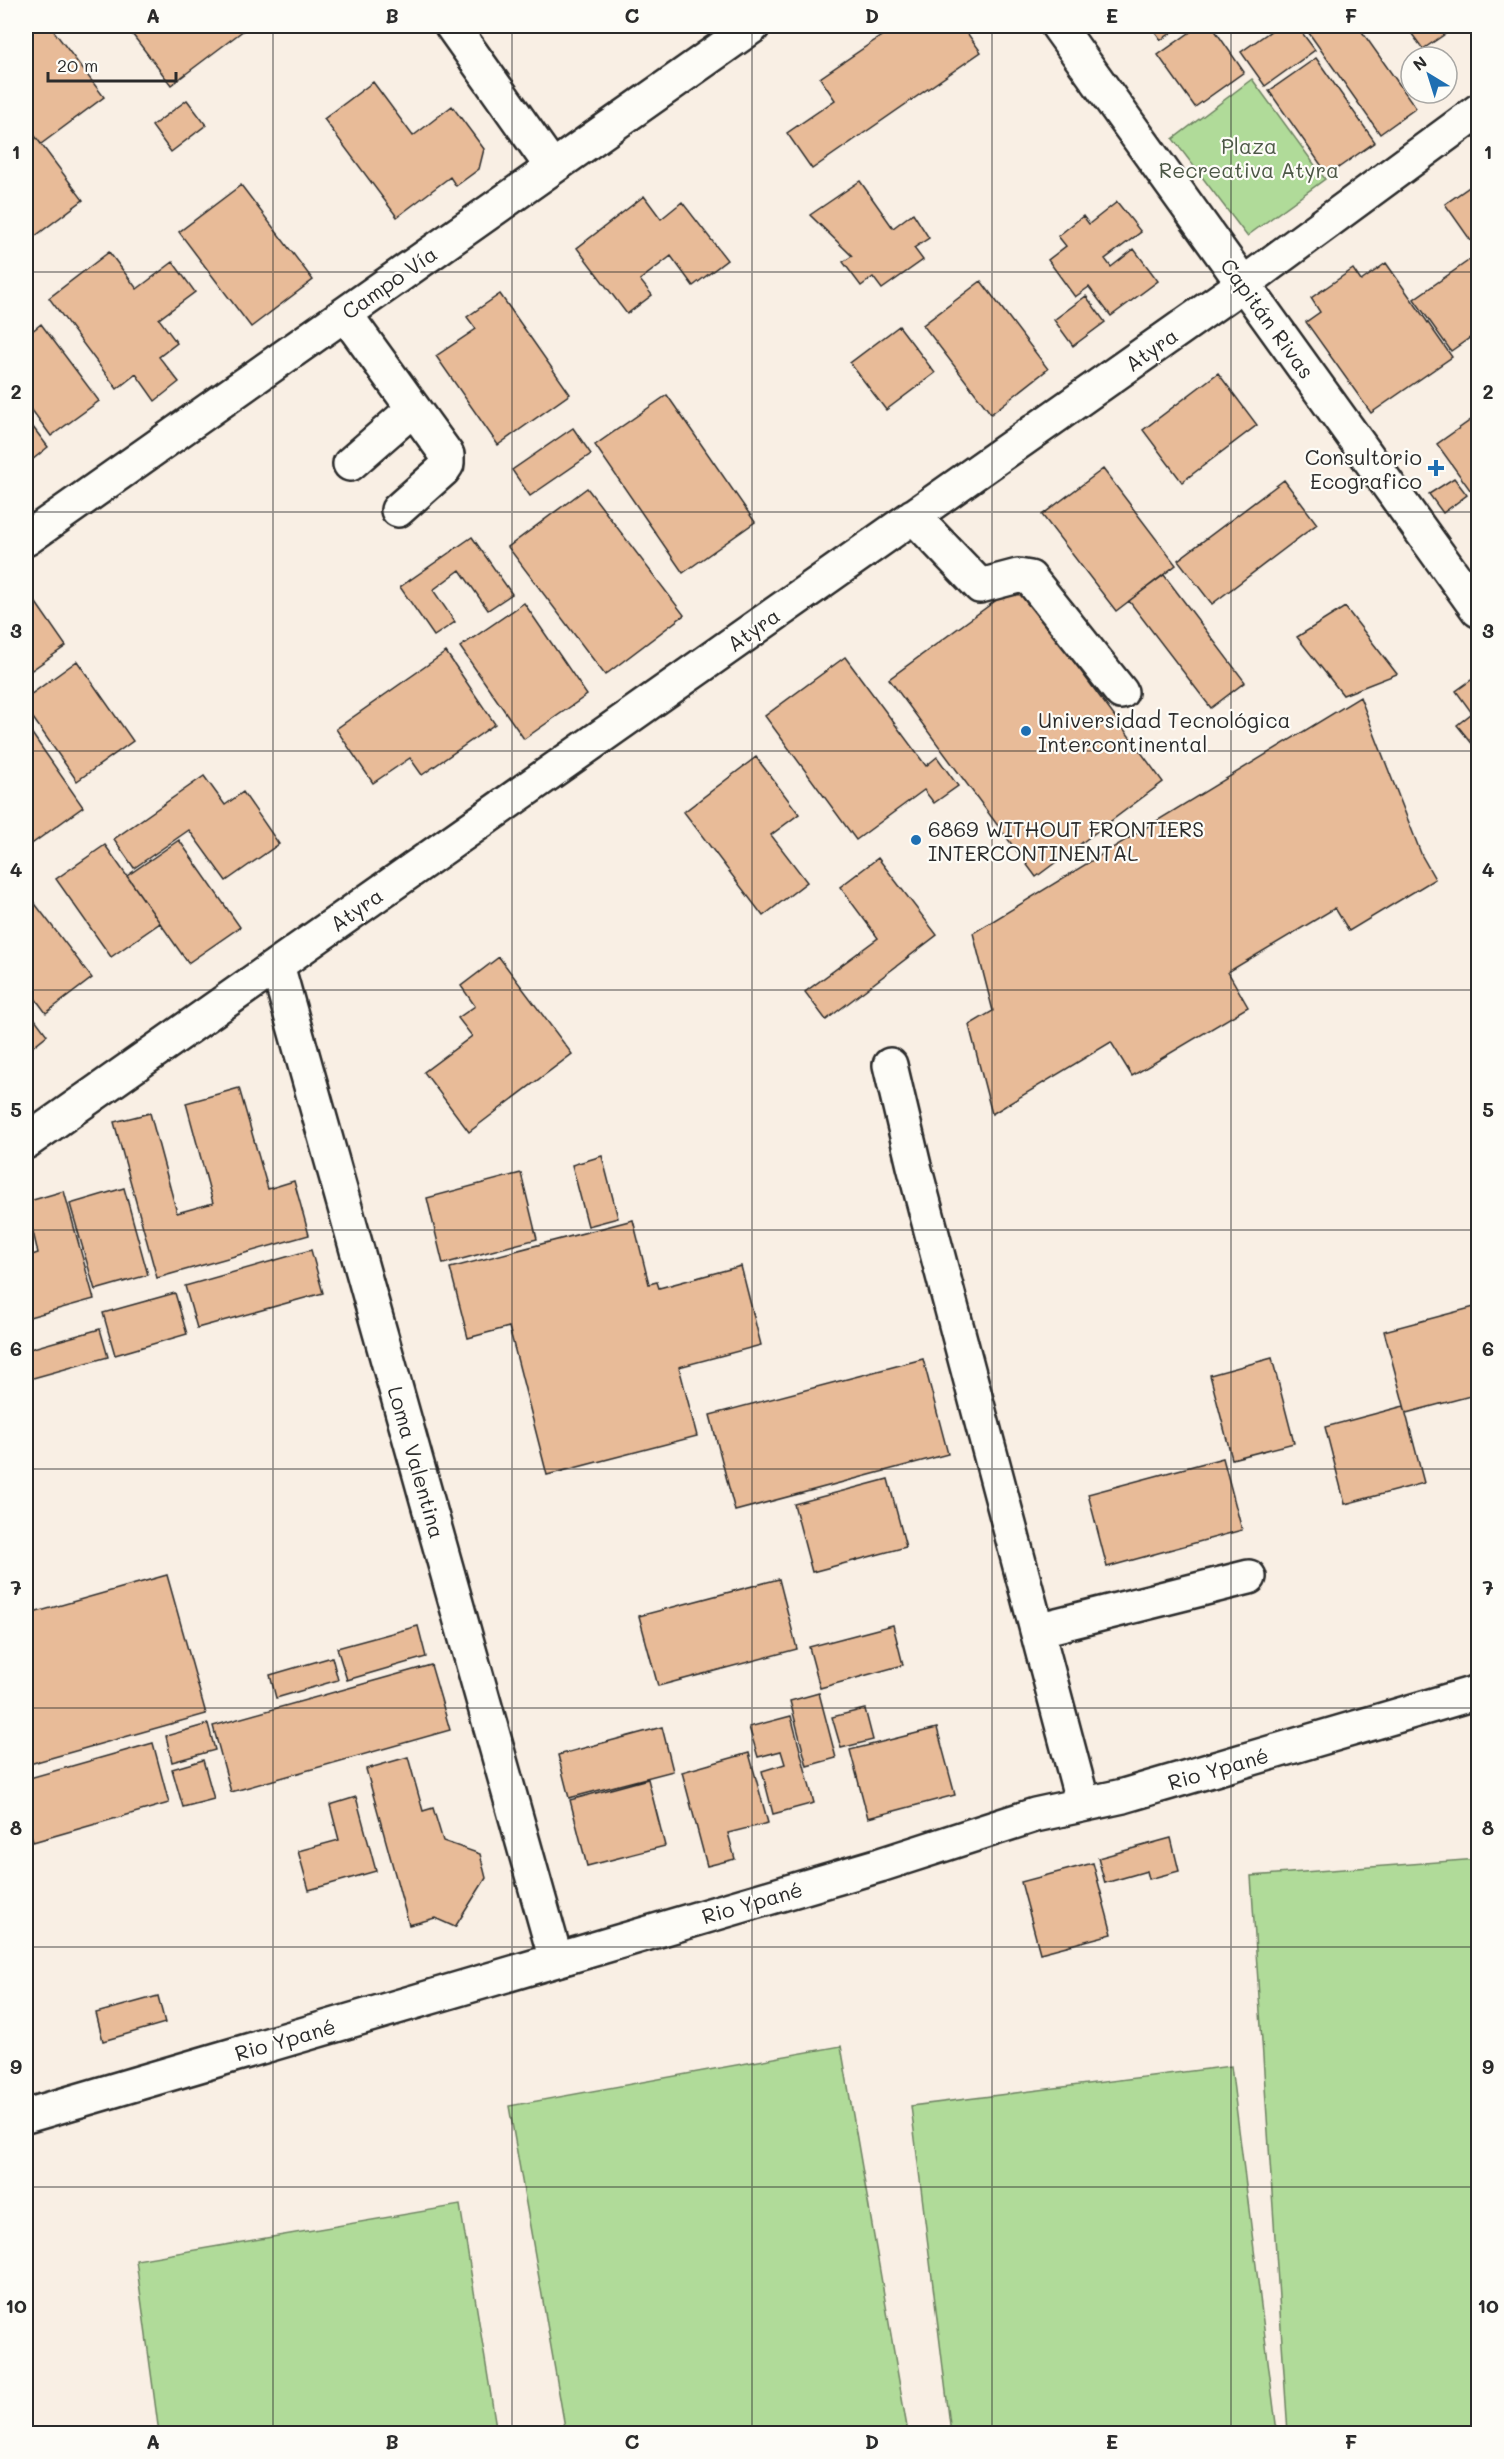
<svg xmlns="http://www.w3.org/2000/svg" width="1504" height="2459" font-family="Mali,sans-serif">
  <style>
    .green { fill: #b0db99; stroke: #6e8362; stroke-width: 1.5 }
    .building { fill: #e8bb98; stroke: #2b2b2b; stroke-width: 1.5 }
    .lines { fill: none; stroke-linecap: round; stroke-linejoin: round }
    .minor-casing { stroke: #2b2b2b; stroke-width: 38 }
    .minor { stroke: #fdfcf7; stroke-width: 33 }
    .grid { fill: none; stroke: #2b2b2b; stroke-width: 1.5; stroke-opacity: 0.55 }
    .poi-dot { fill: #1f6fb2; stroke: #fdfcf7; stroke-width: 2 }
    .labels { text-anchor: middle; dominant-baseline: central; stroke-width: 4.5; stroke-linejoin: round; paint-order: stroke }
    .park-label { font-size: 21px; fill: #4c5746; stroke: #fdfcf7 }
    .street-label { font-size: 21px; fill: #2b2b2b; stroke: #fdfcf7 }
    .poi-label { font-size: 21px; fill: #2b2b2b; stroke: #fdfcf7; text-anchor: start }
    .neatline { fill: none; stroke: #2b2b2b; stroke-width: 2 }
    .grid-label { font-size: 20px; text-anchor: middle; font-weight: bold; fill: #2b2b2b }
  </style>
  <rect width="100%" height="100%" fill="#f9efe4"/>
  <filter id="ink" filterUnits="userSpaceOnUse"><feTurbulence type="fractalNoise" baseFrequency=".0167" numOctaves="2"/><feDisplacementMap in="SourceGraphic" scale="12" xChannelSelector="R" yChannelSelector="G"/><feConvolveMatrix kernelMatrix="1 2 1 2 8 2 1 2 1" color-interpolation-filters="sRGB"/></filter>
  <g filter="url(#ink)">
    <path class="green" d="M1252,79L1325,179L1247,236L1173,139Z
      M1478,1859V2433H1288L1251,1876Z
      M841,2046L908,2433H566L509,2106Z
      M1231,2066L1277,2433H951L911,2106Z
      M460,2205L497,2433H159L136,2260Z"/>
    <path class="building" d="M38,26H50L104,97L41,144L26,124V35Z
      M126,26H246L248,27L171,85Z
      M896,26H962L981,52L812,169L787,133L835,100L820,78Z
      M1151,26H1181L1161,40Z
      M1199,26H1212L1244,72L1195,107L1158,55Z
      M1278,26H1297L1315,50L1265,86L1241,52Z
      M1304,26H1358L1416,108L1380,134Z
      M1406,26H1457L1423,49Z
      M1316,58L1375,142L1328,175L1269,91Z
      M373,82L413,136L452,106L484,149L479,169L456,186L450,177L397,217L324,119Z
      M187,100L206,125L171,152L152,126Z
      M26,124L83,200L26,243Z
      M860,181L893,228L913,213L929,238L914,248L923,260L882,289L873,277L861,286L843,262L852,256L810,215Z
      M1478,181V251L1445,204Z
      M241,185L313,280L251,327L179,232Z
      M644,196L661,219L682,202L727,260L693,286L671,256L640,280L652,295L627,314L577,248Z
      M1117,202L1141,232L1105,259L1111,267L1134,249L1158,281L1111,316L1089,287L1075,297L1048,260L1066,246L1058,236L1083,216L1089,224Z
      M109,252L137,289L173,262L195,292L159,319L177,343L159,357L179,382L155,401L136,374L117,389L49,298Z
      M1471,259L1478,269V332L1451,351L1414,299Z
      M1386,263L1452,357L1371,413L1306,322L1320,312L1311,298L1353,269L1361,281Z
      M981,281L1048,369L991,414L923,325Z
      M500,294L570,394L498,445L436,356L476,329L467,317Z
      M1086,296L1105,322L1073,346L1054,320Z
      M41,324L99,401L51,436L26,402V336Z
      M899,326L935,373L886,410L850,363Z
      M1218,373L1257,425L1182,482L1143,430Z
      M667,395L755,522L683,573L595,445Z
      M1478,415V501L1437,444Z
      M26,418L48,447L26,465Z
      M573,428L591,454L530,496L512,470Z
      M1103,469L1176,565L1116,611L1042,515Z
      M1454,478L1467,495L1443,513L1429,494Z
      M1284,480L1317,524L1212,604L1178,560Z
      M587,488L684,615L605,675L508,547Z
      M472,537L512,594L488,610L460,570L433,590L455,622L434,636L400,587Z
      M1164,575L1245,682L1211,708L1129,601Z
      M1017,585L1163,782L1036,877L889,679Z
      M34,600L66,646L26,674V606Z
      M524,603L587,695L524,739L460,647Z
      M1345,607L1397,674L1343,695L1297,637Z
      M446,652L495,724L422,775L410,758L373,783L336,729Z
      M845,657L926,766L937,757L958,786L934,803L924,790L856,840L765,716Z
      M77,661L133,741L77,781L26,708V698Z
      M1474,678L1478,684V743L1474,746L1457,725L1472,713L1456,691Z
      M1360,697L1422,856L1435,879L1349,931L1335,908L1228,972L1248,1007L1132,1076L1111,1042L992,1114L969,1025L993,1011L973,933Z
      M26,725L83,807L26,848V804L29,802L26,798Z
      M756,757L799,814L771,835L807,882L763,916L684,812Z
      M204,776L225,805L243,792L279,844L226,881L189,830L134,868L114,839Z
      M179,840L240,927L188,963L127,876Z
      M105,845L160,923L111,957L56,879Z
      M878,858L937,935L826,1020L805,992L878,938L840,887Z
      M26,892L92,978L46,1013L26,986Z
      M499,957L572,1054L469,1132L424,1072L472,1036L458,1018L475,1006L461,986Z
      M26,1007L47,1035L26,1052Z
      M239,1088L268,1189L294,1181L309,1235L157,1278L114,1122L150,1113L177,1213L213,1203L186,1103Z
      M602,1156L618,1218L588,1226L572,1165Z
      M521,1173L537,1239L443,1264L427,1198Z
      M124,1188L148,1275L95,1290L70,1204Z
      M64,1191L94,1299L26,1318V1257L38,1253L26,1202Z
      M633,1220L649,1284L657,1282L659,1288L741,1266L761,1345L679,1367L697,1436L547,1475L509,1327L468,1338L450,1268Z
      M311,1250L323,1293L197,1328L185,1286Z
      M175,1293L187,1334L115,1355L103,1313Z
      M1478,1306V1394L1406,1413L1384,1331Z
      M100,1329L108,1357L26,1380V1350Z
      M1272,1358L1294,1443L1232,1459L1210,1375Z
      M923,1359L948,1454L735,1511L710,1415Z
      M1404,1406L1424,1483L1345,1504L1325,1427Z
      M1223,1458L1242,1530L1107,1567L1088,1494Z
      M888,1479L906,1547L812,1572L794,1504Z
      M167,1575L206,1714L26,1765V1615Z
      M779,1579L797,1649L658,1686L639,1616Z
      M893,1625L903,1665L820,1688L809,1647Z
      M418,1626L426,1657L347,1680L337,1648Z
      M332,1657L338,1680L276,1698L270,1675Z
      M431,1665L450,1730L231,1792L213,1726Z
      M819,1693L836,1758L807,1766L790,1701Z
      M865,1709L873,1740L841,1748L832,1717Z
      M791,1716L814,1803L773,1814L762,1771L785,1764L781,1751L758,1757L749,1727Z
      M208,1724L215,1750L172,1762L166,1736Z
      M662,1727L673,1771L569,1798L558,1755Z
      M937,1728L955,1795L868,1818L850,1750Z
      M153,1743L169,1803L33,1842L26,1815V1779Z
      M749,1753L768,1823L728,1833L735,1859L707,1866L682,1772Z
      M408,1757L423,1811L433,1808L443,1841L480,1854L486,1878L455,1927L435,1918L409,1925L366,1769Z
      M203,1760L214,1799L183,1807L172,1769Z
      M648,1779L665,1846L587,1866L570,1800Z
      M356,1797L376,1871L309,1890L298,1851L339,1840L330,1805Z
      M1171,1838L1179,1871L1149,1879L1147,1871L1105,1883L1098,1858Z
      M1093,1863L1112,1934L1040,1953L1021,1882Z
      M158,1996L165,2023L103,2041L96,2013Z"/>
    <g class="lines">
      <defs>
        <path id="minor" d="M452,26L552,167
          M1058,26L1478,610
          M345,314L447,455V464L443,470L398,510
          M350,464L413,409
          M913,516L980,586L1018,576L1030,578L1121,692
          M26,539L753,26
          M277,965L556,1960
          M890,1065L914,1166L1083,1804
          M26,1142L1243,284L1478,111
          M1037,1630L1249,1577
          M26,2116L880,1865L1035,1815L1123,1796L1478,1692"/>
      </defs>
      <use href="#minor" class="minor-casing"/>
      <use href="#minor" class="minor"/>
    </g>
  </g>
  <path class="grid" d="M273,26V2434M512,26V2434M752,26V2434M992,26V2434M1231,26V2434M26,272H1478M26,512H1478M26,751H1478M26,990H1478M26,1230H1478M26,1469H1478M26,1708H1478M26,1947H1478M26,2187H1478"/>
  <g class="poi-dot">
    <path d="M1433 459h6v6h6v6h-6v6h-6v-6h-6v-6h6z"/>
    <circle cx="1026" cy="731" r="6"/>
    <circle cx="916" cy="840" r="6"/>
  </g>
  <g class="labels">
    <g class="park-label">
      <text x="1249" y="145">Plaza<tspan x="1249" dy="24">Recreativa Atyra</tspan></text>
    </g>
    <g class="street-label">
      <text transform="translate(389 282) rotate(-35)">Campo Vía</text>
      <text transform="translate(1268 318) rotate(54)">Capitán Rivas</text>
      <text transform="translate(1151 349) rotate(-35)">Atyra</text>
      <text transform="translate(753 629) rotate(-35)">Atyra</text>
      <text transform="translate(356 909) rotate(-35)">Atyra</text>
      <text transform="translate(417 1462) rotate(74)">Loma Valentina</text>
      <text transform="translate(1218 1768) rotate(-16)">Rio Ypané</text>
      <text transform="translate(752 1902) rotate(-16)">Rio Ypané</text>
      <text transform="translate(285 2039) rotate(-16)">Rio Ypané</text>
    </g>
    <g class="poi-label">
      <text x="1422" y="456" text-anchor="end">Consultorio<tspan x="1422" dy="24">Ecografico</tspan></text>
      <text x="1038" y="719">Universidad Tecnológica<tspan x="1038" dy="24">Intercontinental</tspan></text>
      <text x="928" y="828">6869 WITHOUT FRONTIERS<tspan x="928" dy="24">INTERCONTINENTAL</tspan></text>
    </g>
  </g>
  <rect width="1504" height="2459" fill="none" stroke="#fdfcf7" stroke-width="66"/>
  <g transform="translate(1429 75) rotate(322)"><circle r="28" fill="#fdfcf7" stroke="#a9a8a5" stroke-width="1.5"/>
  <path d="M0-4.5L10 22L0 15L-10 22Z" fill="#1f6fb2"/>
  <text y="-9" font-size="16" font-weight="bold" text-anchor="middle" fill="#2b2b2b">N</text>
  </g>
  <path d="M48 72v9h128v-9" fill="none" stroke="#2b2b2b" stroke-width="3"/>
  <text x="57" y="72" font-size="18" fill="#2b2b2b" stroke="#fdfcf7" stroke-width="4.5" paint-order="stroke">20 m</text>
  <rect x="33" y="33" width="1438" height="2393" class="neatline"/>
  <g class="grid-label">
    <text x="153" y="23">A</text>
    <text x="392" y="23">B</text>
    <text x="632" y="23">C</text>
    <text x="872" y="23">D</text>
    <text x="1112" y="23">E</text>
    <text x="1351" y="23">F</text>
    <text x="16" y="159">1</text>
    <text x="1488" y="159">1</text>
    <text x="16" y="399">2</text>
    <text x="1488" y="399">2</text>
    <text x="16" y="638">3</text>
    <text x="1488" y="638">3</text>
    <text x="16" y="877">4</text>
    <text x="1488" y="877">4</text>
    <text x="16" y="1117">5</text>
    <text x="1488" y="1117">5</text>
    <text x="16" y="1356">6</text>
    <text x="1488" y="1356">6</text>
    <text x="16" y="1595">7</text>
    <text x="1488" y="1595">7</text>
    <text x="16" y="1835">8</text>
    <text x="1488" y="1835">8</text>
    <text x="16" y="2074">9</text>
    <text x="1488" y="2074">9</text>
    <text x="16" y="2313">10</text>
    <text x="1488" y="2313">10</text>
    <text x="153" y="2449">A</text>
    <text x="392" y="2449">B</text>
    <text x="632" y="2449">C</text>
    <text x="872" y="2449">D</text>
    <text x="1112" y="2449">E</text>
    <text x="1351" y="2449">F</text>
  </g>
</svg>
